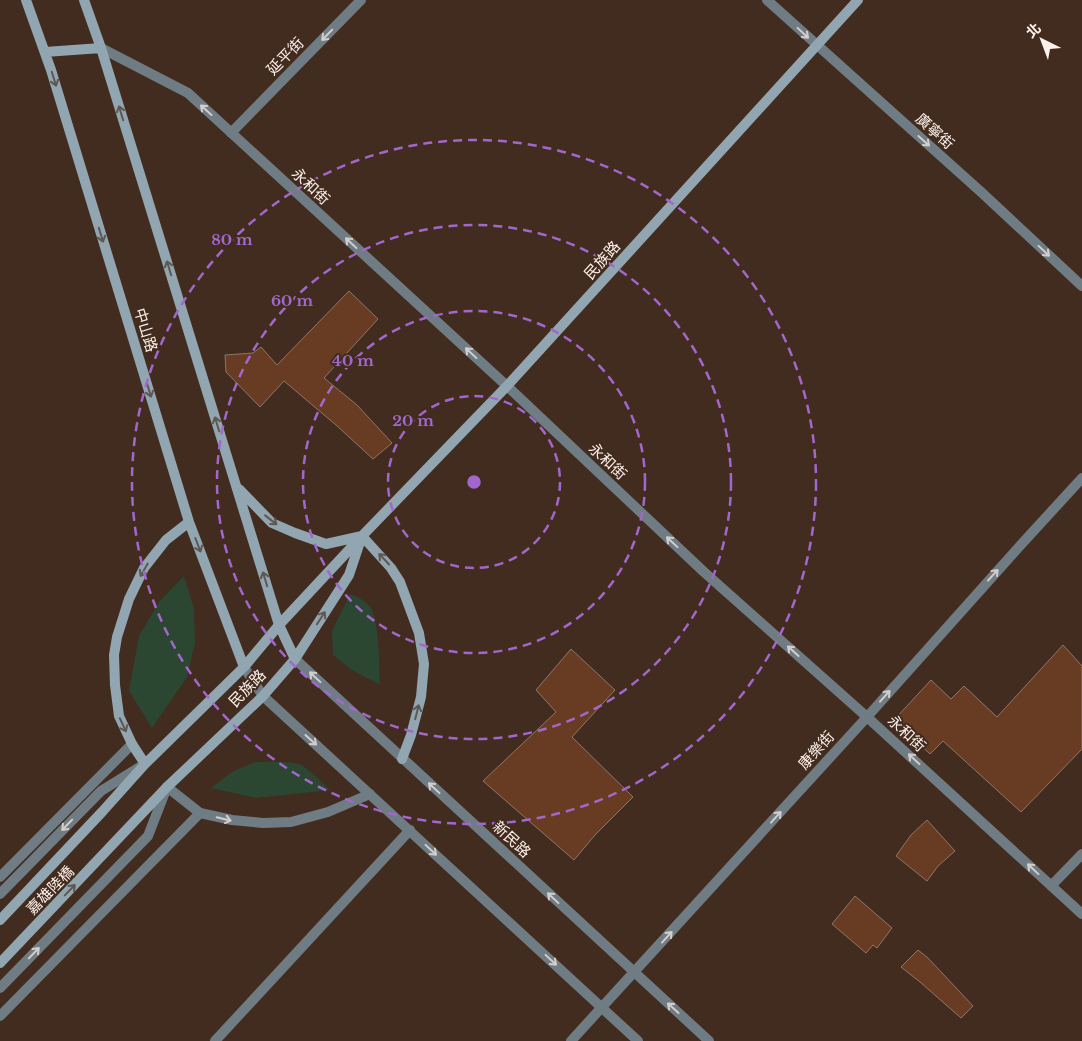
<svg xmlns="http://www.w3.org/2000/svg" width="1082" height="1041" font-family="'Libre Baskerville','Noto Sans TC',serif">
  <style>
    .green { fill: #2b4631 }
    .building { fill: #673c23; stroke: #917668 }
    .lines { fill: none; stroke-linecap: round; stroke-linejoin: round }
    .service { stroke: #707c83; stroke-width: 10 }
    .minor { stroke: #707c83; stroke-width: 10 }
    .tertiary { stroke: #707c83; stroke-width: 10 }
    .secondary { stroke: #92a6b1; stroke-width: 10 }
    .oneway { stroke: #d3cecc }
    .oneway2 { stroke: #5e5752 }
    .ring { fill: none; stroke: #a267cc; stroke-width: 2.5; stroke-dasharray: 9 6 }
    .labels { text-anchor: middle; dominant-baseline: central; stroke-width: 4; stroke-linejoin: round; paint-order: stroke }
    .street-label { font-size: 15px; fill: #fef1eb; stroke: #422c1f }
    .centre { fill: #a267cc; stroke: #422c1f; stroke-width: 2.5 }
    .ring-label { font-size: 15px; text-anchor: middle; font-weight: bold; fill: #a267cc; stroke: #422c1f; stroke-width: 4; stroke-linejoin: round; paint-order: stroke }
  </style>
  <rect width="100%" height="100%" fill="#422c1f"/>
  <path class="green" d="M184,576L194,609L195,643L187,677L152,728L129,691L139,636L159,602Z
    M350,594C357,597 365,600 370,607C380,621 379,666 380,685L352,670L333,655L332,631Z
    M255,762C267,762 289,761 299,764C308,768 323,783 330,790L256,798L211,788L232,772Z"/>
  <path class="building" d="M349,291L378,319L324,378L357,405L392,443L373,459L336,425L284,381L260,407L226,372L225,355L253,353L261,347L277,365Z
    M1063,645L1082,666V749L1021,812L943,741L930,754L894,720L931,680L951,699L964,686L997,717Z
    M571,649L615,690L572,737L633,797L595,835L574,860L483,781L556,712L536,690Z
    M927,820L955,851L938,866L927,881L896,856L911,835Z
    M855,896L892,928L877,948L873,945L866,953L832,924Z
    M918,950L928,958L973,1006L961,1018L920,982L901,967Z"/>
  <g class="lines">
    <path class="service" d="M0,877L132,744
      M0,1016L200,813
      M215,1041L410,830"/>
    <path class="minor" d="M767,0L980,191L1082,286
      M101,48L188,93L507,386L704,572L867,717L1082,914
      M231,133L361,0
      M1051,886L1082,854
      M0,894L101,791L143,765
      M0,988L148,836L167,787
      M571,1041L867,717L1018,548L1082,478"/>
    <path class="tertiary" d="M295,659L709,1041
      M244,667L263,696L638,1041
      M167,787L200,813L232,820L263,823L291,822L328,812L370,794"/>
    <path class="secondary" d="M26,0L51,70L189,522L244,667
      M84,0L101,48L279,625L295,659
      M45,52L101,48
      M362,536L391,568L400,582L419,633L424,664L421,697L411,735L402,759
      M145,764L132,744L119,716L115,685L114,655L117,637L129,599L144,568L166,540L189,522
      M0,920L102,812L145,764L244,667L279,625L362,536L326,544L295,533L272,523L239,489
      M0,963L167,787L263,696L295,659L349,575L362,536L507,386L858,0"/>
  </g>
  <defs><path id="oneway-shaft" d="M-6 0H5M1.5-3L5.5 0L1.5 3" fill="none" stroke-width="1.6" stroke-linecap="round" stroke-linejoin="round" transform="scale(1.25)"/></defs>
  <g class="oneway">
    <use href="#oneway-shaft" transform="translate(803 33) rotate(43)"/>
    <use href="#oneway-shaft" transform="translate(327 35) rotate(134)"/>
    <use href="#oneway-shaft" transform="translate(206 110) rotate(-138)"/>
    <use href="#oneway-shaft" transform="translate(924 141) rotate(42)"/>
    <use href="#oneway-shaft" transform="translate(351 243) rotate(-137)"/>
    <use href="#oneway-shaft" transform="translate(1044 251) rotate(43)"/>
    <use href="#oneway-shaft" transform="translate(471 353) rotate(-137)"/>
    <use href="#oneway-shaft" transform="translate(672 542) rotate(-137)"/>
    <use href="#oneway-shaft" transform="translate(993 575) rotate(-48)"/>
    <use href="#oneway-shaft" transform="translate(793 651) rotate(-138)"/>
    <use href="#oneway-shaft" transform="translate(315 677) rotate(-137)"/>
    <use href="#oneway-shaft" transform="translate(885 696) rotate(-48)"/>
    <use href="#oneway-shaft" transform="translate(311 740) rotate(42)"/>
    <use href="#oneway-shaft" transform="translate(914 759) rotate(-137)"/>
    <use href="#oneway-shaft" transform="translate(434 788) rotate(-137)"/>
    <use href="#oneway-shaft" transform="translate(776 817) rotate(-48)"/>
    <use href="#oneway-shaft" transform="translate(224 819) rotate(13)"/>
    <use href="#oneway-shaft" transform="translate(67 825) rotate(134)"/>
    <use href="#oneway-shaft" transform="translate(431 850) rotate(43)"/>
    <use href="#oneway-shaft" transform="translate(1033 869) rotate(-137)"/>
    <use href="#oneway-shaft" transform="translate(553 898) rotate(-137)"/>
    <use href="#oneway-shaft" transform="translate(667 937) rotate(-48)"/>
    <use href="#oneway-shaft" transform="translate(34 953) rotate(-46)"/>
    <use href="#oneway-shaft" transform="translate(551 960) rotate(43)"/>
    <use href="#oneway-shaft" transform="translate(673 1008) rotate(-138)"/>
  </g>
  <g class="oneway2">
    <use href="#oneway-shaft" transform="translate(54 79) rotate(73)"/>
    <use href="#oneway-shaft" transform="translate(121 113) rotate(-107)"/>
    <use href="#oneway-shaft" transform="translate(101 235) rotate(73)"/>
    <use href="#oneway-shaft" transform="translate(169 268) rotate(-107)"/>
    <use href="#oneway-shaft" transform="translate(149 390) rotate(73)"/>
    <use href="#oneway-shaft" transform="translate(217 424) rotate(-107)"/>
    <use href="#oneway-shaft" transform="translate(271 520) rotate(38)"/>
    <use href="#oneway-shaft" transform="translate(198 545) rotate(69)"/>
    <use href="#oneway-shaft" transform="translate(384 559) rotate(-133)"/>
    <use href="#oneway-shaft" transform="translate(144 570) rotate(120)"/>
    <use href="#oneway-shaft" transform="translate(265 579) rotate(-107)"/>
    <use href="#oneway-shaft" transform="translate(321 618) rotate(-57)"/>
    <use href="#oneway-shaft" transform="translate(417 712) rotate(-76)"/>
    <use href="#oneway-shaft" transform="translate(123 725) rotate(65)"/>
    <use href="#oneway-shaft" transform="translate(70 890) rotate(-46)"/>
  </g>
  <g class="ring">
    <circle cx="474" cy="482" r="86"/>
    <circle cx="474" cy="482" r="171"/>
    <circle cx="474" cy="482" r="257"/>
    <circle cx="474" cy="482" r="342"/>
  </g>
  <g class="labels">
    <g class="street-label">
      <text transform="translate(285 56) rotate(-46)">延平街</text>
      <text transform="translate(935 131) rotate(42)">廣寧街</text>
      <text transform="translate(311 186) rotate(43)">永和街</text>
      <text transform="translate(602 260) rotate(-48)">民族路</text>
      <text transform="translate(146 330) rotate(73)">中山路</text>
      <text transform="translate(608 461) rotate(43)">永和街</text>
      <text transform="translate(247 688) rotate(-46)">民族路</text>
      <text transform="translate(907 733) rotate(43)">永和街</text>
      <text transform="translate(816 750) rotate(-48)">康樂街</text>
      <text transform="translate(512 839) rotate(43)">新民路</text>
      <text transform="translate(50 890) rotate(-46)">嘉雄陸橋</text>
    </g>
  </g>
  <circle cx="474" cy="482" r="8" class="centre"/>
  <g class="ring-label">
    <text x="232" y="245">80 m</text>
    <text x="292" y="306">60 m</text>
    <text x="353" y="366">40 m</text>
    <text x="413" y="426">20 m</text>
  </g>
  <g transform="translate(1042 40) rotate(318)" stroke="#422c1f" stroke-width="4" paint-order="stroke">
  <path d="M0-4L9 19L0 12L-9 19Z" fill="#fef1eb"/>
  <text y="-8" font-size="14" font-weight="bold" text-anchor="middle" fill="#fef1eb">北</text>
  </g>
</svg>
